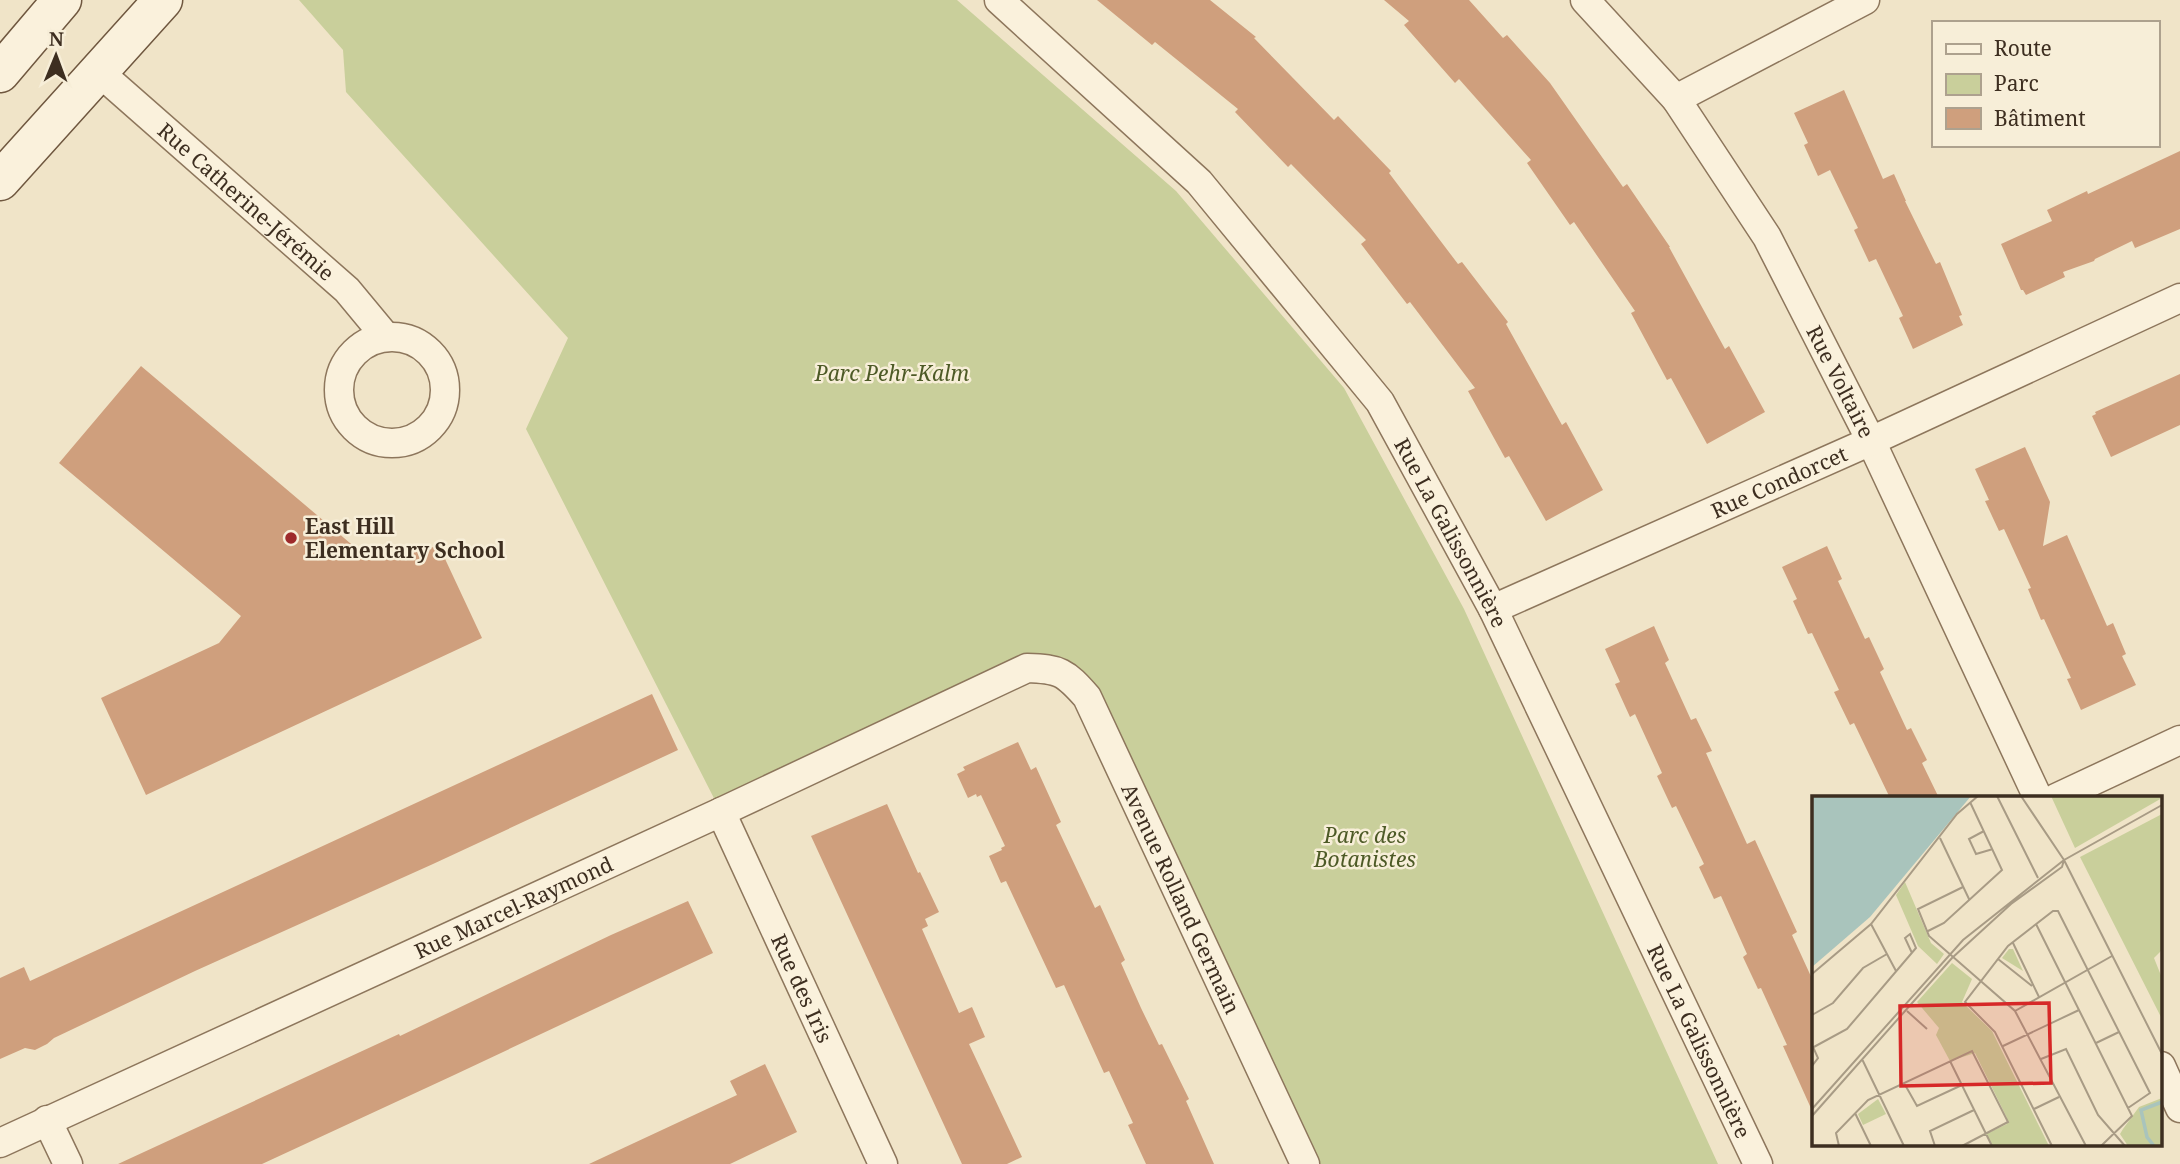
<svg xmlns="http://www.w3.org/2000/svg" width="2180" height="1164" font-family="'Noto Serif',serif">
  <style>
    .green { fill: #c9cf9b }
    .building { fill: #cf9f7d }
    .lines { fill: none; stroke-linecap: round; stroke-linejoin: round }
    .street-casing { stroke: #8d765c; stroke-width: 31 }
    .secondary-casing { stroke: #6f573f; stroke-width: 41 }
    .street { stroke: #faf1dc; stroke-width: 28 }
    .secondary { stroke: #faf1dc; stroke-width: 38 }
    .poi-dot { fill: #9e2a2b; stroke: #f7eed8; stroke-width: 2.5 }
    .labels { text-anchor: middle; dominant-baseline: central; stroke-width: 5; stroke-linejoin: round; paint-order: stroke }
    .street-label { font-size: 21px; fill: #3d2e20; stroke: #f7eed8 }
    .park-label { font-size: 21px; font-style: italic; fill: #4d5a26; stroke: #f7eed8 }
    .poi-label { font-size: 21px; font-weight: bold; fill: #3d2e20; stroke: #f7eed8; text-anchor: start }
    .inset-river { fill: none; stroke: #a9c4bc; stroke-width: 3.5 }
    .inset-road { fill: none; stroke: #a89b85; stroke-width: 2 }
    .view { fill: #d62828; fill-opacity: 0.15; stroke: #d62828; stroke-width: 3.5 }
    .inset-edge { fill: none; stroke: #3d2e20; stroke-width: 3.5 }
  </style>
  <rect width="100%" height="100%" fill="#f0e4c8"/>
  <path class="green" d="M299,0H957L1176,191L1344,388L1464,609L1718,1164H1305L1087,697L1027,668L721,812L526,429L568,338L346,92L343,50Z"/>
  <path class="building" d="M1097,0H1210L1256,37L1254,38L1334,120L1338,116L1391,171L1389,173L1458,264L1462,262L1508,322L1506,324L1562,425L1566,422L1603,490L1546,521L1509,456L1505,458L1468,391L1475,388L1410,302L1407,304L1361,244L1366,240L1291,164L1288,167L1235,112L1238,109L1155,42L1152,45Z
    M1384,0H1469L1503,38L1507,35L1550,83L1623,187L1627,184L1670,247H1669L1725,349L1729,346L1765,412L1707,444L1671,378L1667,380L1631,313L1635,311L1574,222L1570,225L1527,163L1531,160L1459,79L1455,83L1404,25L1409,21Z
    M1844,90L1883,179L1894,174L1906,201H1905L1936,264L1940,262L1962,315L1959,316L1963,325L1913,349L1899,318L1903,316L1876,259L1869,262L1854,230L1858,228L1830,170L1818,176L1804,145L1808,143L1794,113Z
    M2180,151V229L2135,248L2132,241L2095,259L2094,261L2063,272L2065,277L2026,295L2023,290H2021L2001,244L2052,221L2047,210L2087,191L2088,194Z
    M141,366L370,560L439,546L482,638L146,795L101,698L219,643L241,616L59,463Z
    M2180,374V425L2111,457L2092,416L2096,414L2095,412Z
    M2025,447L2050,502L2043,546L2067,535L2107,626L2113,623L2126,654L2122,656L2136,685L2081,710L2067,679L2071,678L2044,619L2041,620L2028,589L2031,588L2004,529L1999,531L1985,501L1989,500L1975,469Z
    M1827,546L1842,579L1838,581L1865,639L1869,637L1884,669L1880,672L1907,730L1911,728L1927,760L1922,763L1939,798H1890L1854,723L1850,725L1834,692L1839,690L1812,633L1808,634L1793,601L1797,599L1782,567Z
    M1654,626L1669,660L1665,663L1691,720L1696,718L1712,751L1706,753L1747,844L1755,840L1797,932L1792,935L1814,983V1115L1783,1046L1787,1045L1761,988L1758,989L1743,957L1747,954L1721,896L1714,899L1699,867L1704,864L1676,806L1672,808L1657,776L1662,773L1635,714L1630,717L1615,684L1620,682L1605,649Z
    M652,694L678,750L433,864L195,971L54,1038L47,1044L35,1050L25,1048L0,1059V978L24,967L30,981Z
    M1018,742L1031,770L1036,767L1061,822L1056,825L1095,908L1100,905L1125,960L1121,963L1141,1008L1159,1045L1162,1044L1189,1099L1186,1101L1214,1164H1146L1128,1125L1133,1123L1109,1071L1104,1073L1064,985L1056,988L1006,881L1001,883L989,856L1002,850L1001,848L1005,846L981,795L977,797L976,794L968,798L957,774L965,770L963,767Z
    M887,804L918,873L920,872L939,912L925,919L928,926L922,929L959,1013L972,1007L985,1037L969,1044L1022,1157L1007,1164H962L811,836Z
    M688,901L713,953L452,1076L262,1164H118L399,1034L400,1036L611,935Z
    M765,1064L797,1132L730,1164H589L737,1095L730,1081Z"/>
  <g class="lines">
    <defs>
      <g id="street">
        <path id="s1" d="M999,0L1199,182L1380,402L1493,609L1758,1164"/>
        <path id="s2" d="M1585,0L1676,99L1767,237L1871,441L2038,798"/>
        <path id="s3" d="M99,72L347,290L386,337"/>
        <path d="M1676,99L1865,0"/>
        <circle cx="392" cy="390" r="53"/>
        <path id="s4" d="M1493,609L1871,441L2180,298"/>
        <path d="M2056,798L2180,740"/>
        <path id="s5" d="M721,812L883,1164"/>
        <path d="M2161,1066L2180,1108"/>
        <path d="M47,1120L68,1164"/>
        <path id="s6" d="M0,1143L721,812L1027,668C1060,669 1065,672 1087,697L1305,1164"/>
      </g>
      <path id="secondary" d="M0,73L62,0
        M0,181L163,0"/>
    </defs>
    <use href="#street" class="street-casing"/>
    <use href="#secondary" class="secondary-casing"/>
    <use href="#street" class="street"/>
    <use href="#secondary" class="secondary"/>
  </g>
  <circle class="poi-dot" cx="291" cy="538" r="7"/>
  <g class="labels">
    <g class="street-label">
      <text stroke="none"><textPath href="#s3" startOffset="196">Rue Catherine-Jérémie</textPath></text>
      <text stroke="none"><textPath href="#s2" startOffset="462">Rue Voltaire</textPath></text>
      <text stroke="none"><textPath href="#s4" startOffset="313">Rue Condorcet</textPath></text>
      <text stroke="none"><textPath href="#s1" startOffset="704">Rue La Galissonnière</textPath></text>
      <text stroke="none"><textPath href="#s6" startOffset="1424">Avenue Rolland Germain</textPath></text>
      <text stroke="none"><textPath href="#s6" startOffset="565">Rue Marcel-Raymond</textPath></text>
      <text stroke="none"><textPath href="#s5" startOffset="194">Rue des Iris</textPath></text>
      <text stroke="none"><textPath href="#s1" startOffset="1270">Rue La Galissonnière</textPath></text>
    </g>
    <g class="park-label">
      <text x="892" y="373">Parc Pehr-Kalm</text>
      <text x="1365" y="835">Parc des<tspan x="1365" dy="24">Botanistes</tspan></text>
    </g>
    <g class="poi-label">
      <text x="305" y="526">East Hill<tspan x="305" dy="24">Elementary School</tspan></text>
    </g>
  </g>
  <g transform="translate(1812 796)">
    <rect width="350" height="350" fill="#f0e4c8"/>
    <path d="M239,0H350V2L263,52ZM350,18V154L342,162L350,182V223L268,61ZM93,86L119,147L132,158L125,168L106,150L84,99ZM197,153H201L211,175L190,162ZM140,167L160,183L150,206L180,235L237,350H180L174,338L195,328V322L163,257L138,265L124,239L127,232L105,206ZM350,302V350H316L308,338L311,333L327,311ZM66,303L74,318L51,329L46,318Z" fill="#c9cf9b"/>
    <path d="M0,0H159L58,121L0,171Z" fill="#a9c4bc"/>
    <path class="inset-river" d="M342,350L335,341L329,314L350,306"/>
    <path class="inset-road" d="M185,0L226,82M209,0L252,64L350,9M172,35L157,43L164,58L181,53M128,42L157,103M252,64L350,258M151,91L106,113L117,140L203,215L274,350M59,128L84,175M224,128L320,320L289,350M116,135L132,127L190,74L158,6M201,147L227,201M186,163L220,190M0,178L59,128L145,18L166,0M95,215L115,233M203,215L300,160M0,219L21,207L51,172L75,158M284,247L307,236M191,250L267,214M0,252L35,233L104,152L98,138L93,142L100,157M50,263L92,350M229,263L254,253L286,319L313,350M138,265L180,350M0,270L6,262L1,251M92,287L105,310L150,289M0,313L151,144L252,64M222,313L247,301M43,317L59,350M0,320L140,162L199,108L250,71L252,64M27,350L24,337L56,304L160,255L196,326L150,350M123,350L118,335L162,314M240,350L183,236L153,206L196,150L241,115H246L338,297L316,312"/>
    <path class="view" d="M237,207L239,287L89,290L88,210Z"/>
    <rect width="350" height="350" class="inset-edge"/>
  </g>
  <rect x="1932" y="21" width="228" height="126" fill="#f7eed8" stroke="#ada18e" stroke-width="2"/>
  <rect x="1946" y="44" width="35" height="10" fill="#faf1dc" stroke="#ada18e" stroke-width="2"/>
  <text x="1994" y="56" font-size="21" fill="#3d2e20">Route</text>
  <rect x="1946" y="74" width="35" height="21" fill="#c9cf9b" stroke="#ada18e" stroke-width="2"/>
  <text x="1994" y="91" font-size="21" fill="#3d2e20">Parc</text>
  <rect x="1946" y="108" width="35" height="21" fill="#cf9f7d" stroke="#ada18e" stroke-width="2"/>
  <text x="1994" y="126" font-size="21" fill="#3d2e20">Bâtiment</text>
  <g transform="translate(56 56) rotate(1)" stroke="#f7eed8" stroke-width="5" paint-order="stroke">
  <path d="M0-5L12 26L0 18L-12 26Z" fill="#3d2e20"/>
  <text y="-10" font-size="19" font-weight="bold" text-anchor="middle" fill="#3d2e20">N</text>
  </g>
</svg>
